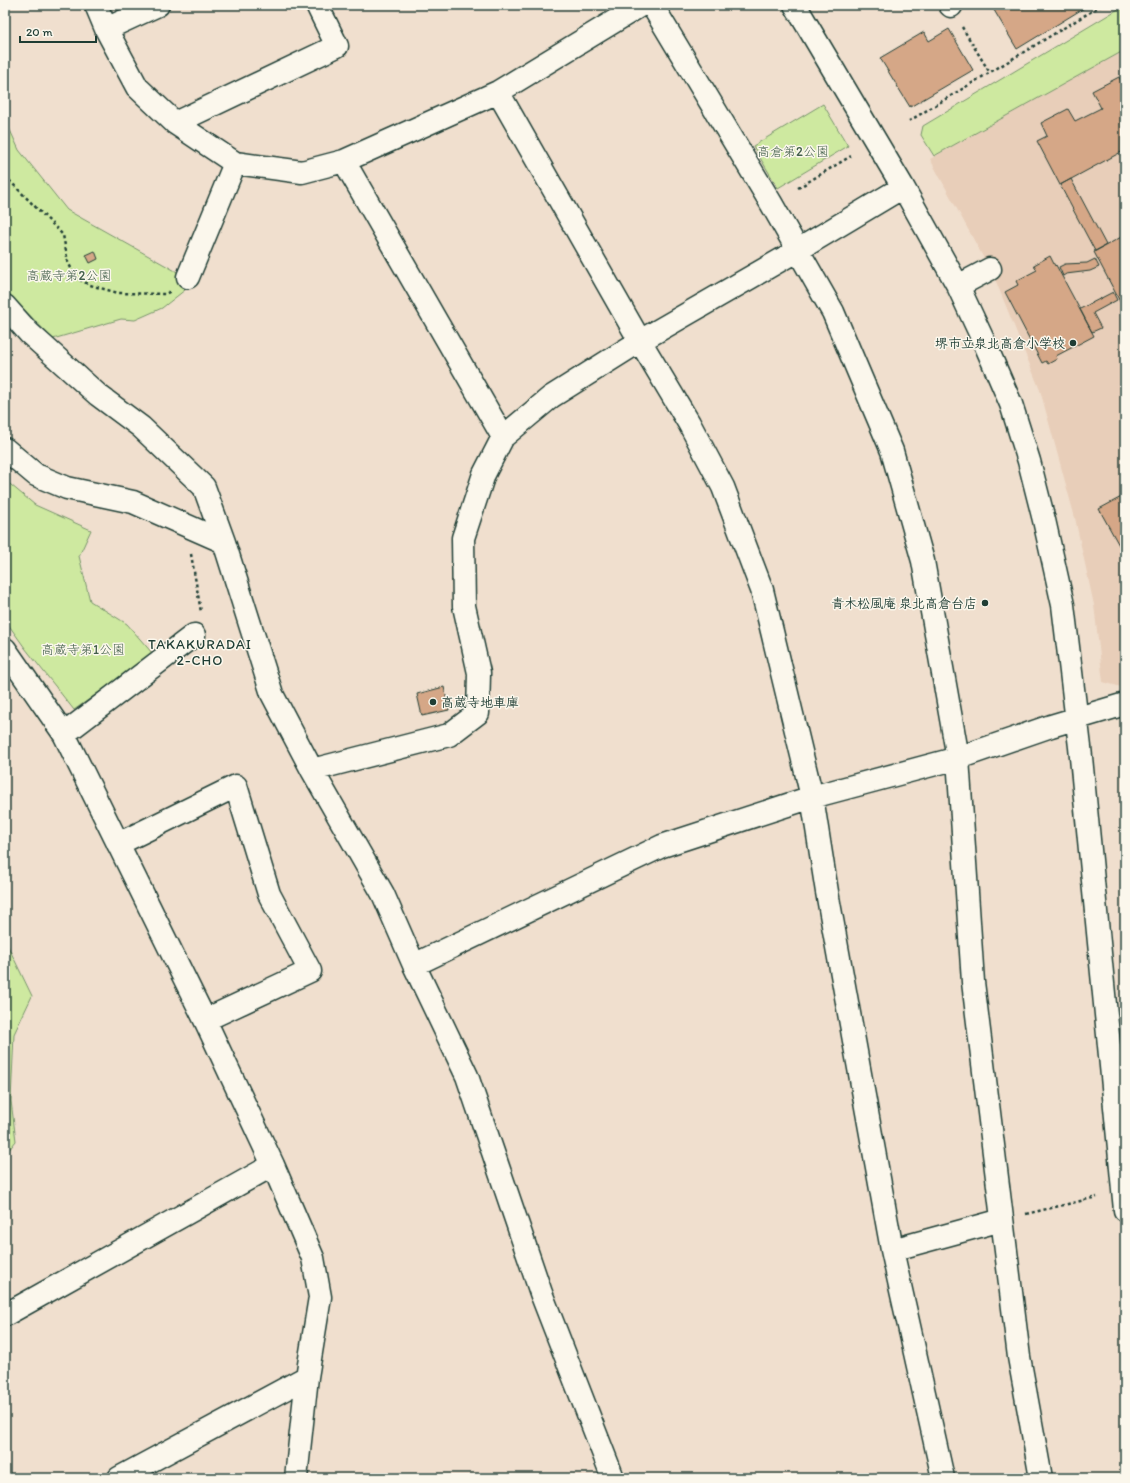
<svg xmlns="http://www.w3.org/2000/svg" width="1130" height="1483" font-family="Itim,'Klee One',sans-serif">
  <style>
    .built { fill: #e8ceb9 }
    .green { fill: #cee9a0; stroke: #76936a }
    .building { fill: #d5a787; stroke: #1f3d34 }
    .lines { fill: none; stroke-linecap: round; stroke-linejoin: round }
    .minor-casing { stroke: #1f3d34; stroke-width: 25 }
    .path { stroke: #1f3d34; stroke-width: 2.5; stroke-dasharray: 3 3; stroke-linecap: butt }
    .minor { stroke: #fbf7ec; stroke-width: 22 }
    .poi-dot { fill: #1f3d34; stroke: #fbf7ec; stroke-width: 1.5 }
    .labels { text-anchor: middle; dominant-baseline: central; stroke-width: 3; stroke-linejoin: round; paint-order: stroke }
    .park-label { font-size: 13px; fill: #425f4a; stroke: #fbf7ec }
    .poi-label { font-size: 13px; font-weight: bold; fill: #1f3d34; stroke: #fbf7ec; text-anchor: end }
    .neighbourhood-label { font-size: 14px; letter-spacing: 1px; fill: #1f3d34; stroke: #fbf7ec }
  </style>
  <rect width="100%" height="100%" fill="#f0dfce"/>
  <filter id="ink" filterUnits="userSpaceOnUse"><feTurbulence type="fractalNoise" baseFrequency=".025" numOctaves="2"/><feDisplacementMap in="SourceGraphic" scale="8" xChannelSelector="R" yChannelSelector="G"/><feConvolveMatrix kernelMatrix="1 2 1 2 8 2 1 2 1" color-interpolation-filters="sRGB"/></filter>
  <g filter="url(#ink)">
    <path class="built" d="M1125,48V688L1103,682L1094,605L1075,518L1040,390L995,279L930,159Z"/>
    <path class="green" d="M1125,5V50L934,156L921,135L923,126Z
      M823,104L848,146L778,188L753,146Z
      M5,119L19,150L67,210L195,282L162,308L135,320L121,319L53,339L5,290Z
      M5,480L35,505L91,530L79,556L90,601L127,624L153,654L74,710L25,648L5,620Z
      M5,940L32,996L14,1034L11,1101L16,1141L5,1155Z"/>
    <path class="building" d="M991,5H1089L1017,49Z
      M949,29L973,70L910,107L880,58L924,32L929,41Z
      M1119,77L1125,89V150L1060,185L1037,141L1047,136L1041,123L1068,109L1075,121L1101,108L1092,91Z
      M1071,179L1106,245L1095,251L1060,185Z
      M1125,235V311L1094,252Z
      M95,251L98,259L90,263L86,255Z
      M1050,256L1055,266L1056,265L1094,336L1056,356L1057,359L1048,364L1046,361L1042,363L1005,292L1018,285L1016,281L1037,270L1034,265Z
      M1095,259L1099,267L1090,271L1066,274L1063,276L1059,267L1065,264L1087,263Z
      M1113,292L1117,300L1093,313L1101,328L1092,332L1080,309Z
      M1125,495V556L1099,509Z
      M444,687L449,710L422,716L417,694Z"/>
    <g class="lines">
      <defs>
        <path id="minor" d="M96,5L106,29L137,87L175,123L235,163L302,172L344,161L498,92L641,5
          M652,5L771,203L833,312L892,451L923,561L958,758L973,982L1019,1357L1041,1478
          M795,5L903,187L958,286L985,344L1011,404L1029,461L1044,520L1063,605L1080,747L1125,1210
          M950,5L951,6
          M106,29L158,5
          M498,92L640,341L689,423L723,487L762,590L812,797L827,892L892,1250L943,1478
          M175,123L337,46L317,5
          M344,161L503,437
          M188,277L235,163
          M958,286L990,269
          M5,306L29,333L98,395L141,427L204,487L224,542L272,694L312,770L383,894L414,965L467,1076L541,1293L613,1478
          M5,449L36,475L67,488L133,502L224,542
          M5,649L64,734L205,1020L273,1165L313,1258L320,1297L307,1377L296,1478
          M64,734L194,635
          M312,770L449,735L478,713L479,673L464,606L463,538L484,474L503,437L551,397L640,341L798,250L903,187
          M118,844L236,786L269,894L310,971L205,1020
          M414,965L662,846L812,797L958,758L1051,726L1125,704
          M892,1250L1002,1220
          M5,1315L273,1165
          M119,1478L307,1377"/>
      </defs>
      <use href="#minor" class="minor-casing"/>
      <path class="path" d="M962,27L990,73
        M909,121L1102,5
        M5,176L63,235L68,262L76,278L90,285L118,293L165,294L171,291
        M5,188L10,182
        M798,188L851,156
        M191,554L201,612
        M1026,1214L1097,1197"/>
      <use href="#minor" class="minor"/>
    </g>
  </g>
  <g class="poi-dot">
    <circle cx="1073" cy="343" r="4"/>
    <circle cx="985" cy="603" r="4"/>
    <circle cx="433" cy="702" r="4"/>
  </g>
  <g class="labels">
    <g class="park-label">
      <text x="793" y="151">高倉第2公園</text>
      <text x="69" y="275">高蔵寺第2公園</text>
      <text x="83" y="649">高蔵寺第1公園</text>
    </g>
    <g class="poi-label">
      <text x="1065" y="343">堺市立泉北高倉小学校</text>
      <text x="977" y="603">青木松風庵 泉北高倉台店</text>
      <text x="441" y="702" text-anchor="start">高蔵寺地車庫</text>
    </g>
    <g class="neighbourhood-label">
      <text x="200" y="644">TAKAKURADAI<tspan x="200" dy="16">2-CHO</tspan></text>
    </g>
  </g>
  <rect width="1130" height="1483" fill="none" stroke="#fbf7ec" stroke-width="20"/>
  <rect x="10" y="10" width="1110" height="1463" fill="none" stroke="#1f3d34" stroke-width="1.5" filter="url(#ink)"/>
  <path d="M20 36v6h76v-6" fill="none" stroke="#1f3d34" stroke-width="2"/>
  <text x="26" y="36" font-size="12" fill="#1f3d34" stroke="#fbf7ec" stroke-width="3" paint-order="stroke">20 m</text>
</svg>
